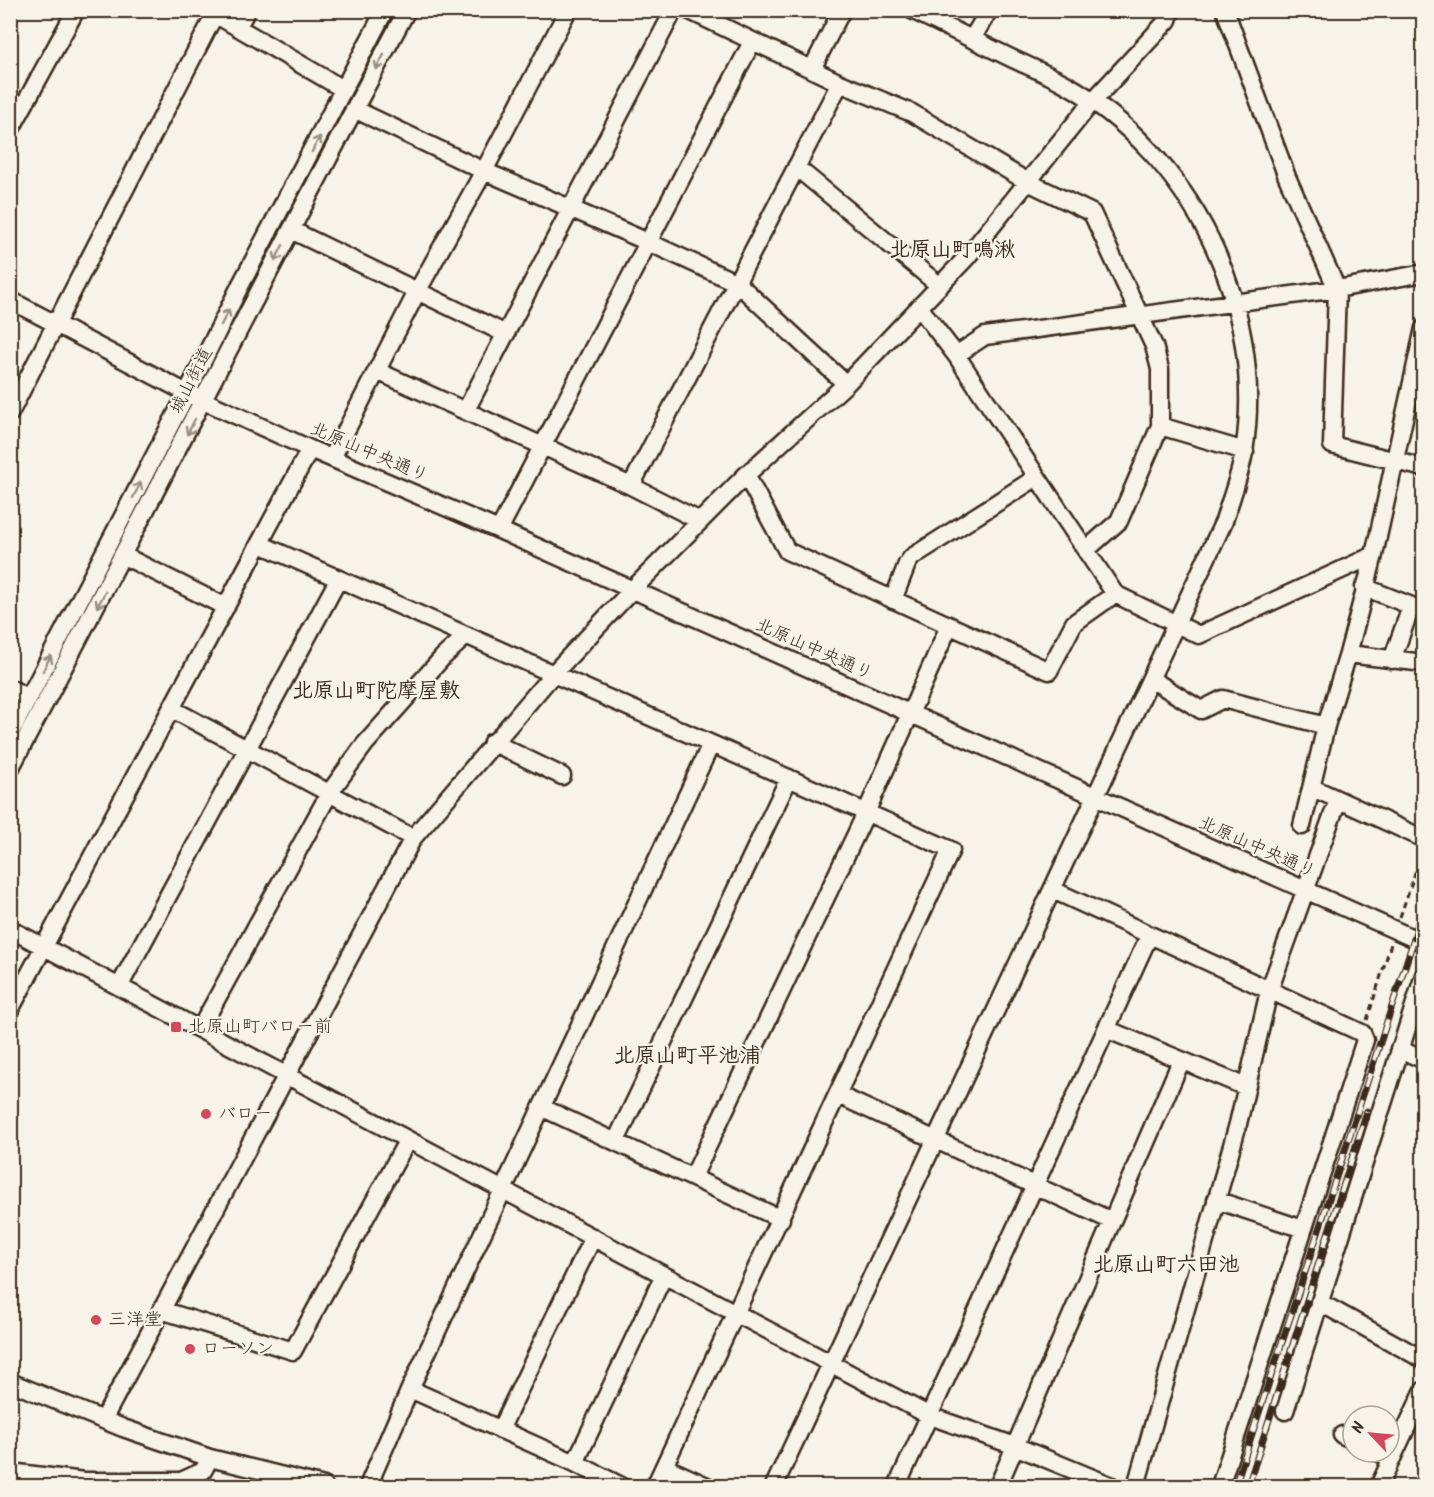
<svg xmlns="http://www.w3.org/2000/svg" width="1434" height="1497" font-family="Kalam,'Klee One',sans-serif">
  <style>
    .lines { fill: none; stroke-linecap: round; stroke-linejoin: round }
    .minor-casing { stroke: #3b2a1e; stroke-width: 21 }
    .path { stroke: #3b2a1e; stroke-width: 3; stroke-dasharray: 6 4.5; stroke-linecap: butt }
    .minor { stroke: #f7f3e8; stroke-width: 16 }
    .rail-casing { stroke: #3b2a1e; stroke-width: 7 }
    .rail { stroke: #f7f3e8; stroke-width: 4.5; stroke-dasharray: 14; stroke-linecap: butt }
    .oneway { stroke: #998e83 }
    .poi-dot { fill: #d1495b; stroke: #f7f3e8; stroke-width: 2 }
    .labels { text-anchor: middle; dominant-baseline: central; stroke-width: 4.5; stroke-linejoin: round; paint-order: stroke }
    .street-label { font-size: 18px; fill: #3b2a1e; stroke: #f7f3e8 }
    .poi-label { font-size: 18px; fill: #3b2a1e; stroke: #f7f3e8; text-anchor: start }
    .quarter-label { font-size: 21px; font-weight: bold; fill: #3b2a1e; stroke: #f7f3e8 }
  </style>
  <rect width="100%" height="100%" fill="#f7f3e8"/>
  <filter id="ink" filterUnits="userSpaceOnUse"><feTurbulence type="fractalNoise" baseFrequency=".0167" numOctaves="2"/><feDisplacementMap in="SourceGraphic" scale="12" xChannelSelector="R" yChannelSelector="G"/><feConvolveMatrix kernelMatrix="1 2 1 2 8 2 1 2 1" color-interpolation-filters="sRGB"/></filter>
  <g filter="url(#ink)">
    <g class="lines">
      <defs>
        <path id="minor" d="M208,10L343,89
          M688,10L840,83L912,113L1028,182L1092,213L1154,346L1160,369V426L1119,521L1086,550
          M1225,10L1287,177L1337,289L1332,445L1424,468
          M238,26L247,10
          M972,39L989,10
          M812,69L842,10
          M354,109L484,171L648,242L737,283L846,384
          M10,131L76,10
          M796,167L940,286
          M291,230L506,334
          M10,300L187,393L310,449L499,530L1424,943
          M919,307L956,355L1115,594
          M956,355L985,336L1337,289L1424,273
          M377,371L631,486L700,521
          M466,410L674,10
          M10,413L215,14
          M1160,426L1245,451
          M332,458L418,290L484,171L568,10
          M746,475L787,551L1049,671L1074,623L1115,594L1199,635L1374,555
          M631,486L840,83
          M499,530L752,42
          M260,544L951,850L655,1486
          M124,556L226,607
          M1364,587L1424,611
          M893,600L907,564L912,557L1037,477
          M1348,654L1424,663
          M1392,660L1411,607
          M1151,679L1201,710L1223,699L1326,726
          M10,688L29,698
          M172,709L413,838
          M10,734L187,393L240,286L385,10
          M492,742L562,776
          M10,769C144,517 272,262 407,10
          M1313,788L1424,839
          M1302,826L1326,726L1348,654L1374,555L1424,328
          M1053,890L1362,1033L1365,1040L1220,1486
          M10,929L930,1416L1015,1446L1112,1486
          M119,987L338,580
          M10,1010L310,449
          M200,1029L330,792L365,744L443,657L466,636
          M1106,1029L1246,1087
          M1399,1049L1424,1060
          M838,1095L1112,1221
          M543,1108L781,1219
          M616,1141L789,778
          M693,1177L866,813L949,626
          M1216,1200L1303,1229
          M1319,1302L1424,1360
          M161,1310L293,1351L407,1141
          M10,1382L123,1428L210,1458L324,1486
          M410,1389L575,1463L621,1486
          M1285,1411L1424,975
          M103,1420L413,838L553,674L632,590L746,475L846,384L967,257L1092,102L1168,20L1171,10
          M500,1430L593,1237
          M1342,1435L1353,1440
          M1378,1452L1392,1459
          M575,1463L664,1275
          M665,1467L707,1486
          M10,1472L84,1481H181L203,1471L210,1458
          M368,1486L410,1389L711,744
          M774,1486L1224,521C1231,498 1240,476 1244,452C1267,307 1192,154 1064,83C1047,74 1028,66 1011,58C978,42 945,26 912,10
          M897,1486L1149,936
          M998,1486L1181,1061
          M1136,1486L1238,1124L1269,991L1338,800
          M1379,1486L1424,1390"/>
      </defs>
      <use href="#minor" class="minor-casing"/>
      <path class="path" d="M1400,917L1421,855
        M1367,1020L1391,944"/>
      <use href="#minor" class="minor"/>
      <defs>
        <path id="rail" d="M1235,1486L1414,939L1424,900
          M1248,1486L1367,1111"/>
      </defs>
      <use href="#rail" class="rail-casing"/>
      <use href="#rail" class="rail"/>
    </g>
    <defs><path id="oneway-shaft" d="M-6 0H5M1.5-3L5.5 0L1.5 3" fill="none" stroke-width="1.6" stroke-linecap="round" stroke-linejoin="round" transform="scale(1.5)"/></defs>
    <g class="oneway">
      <use href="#oneway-shaft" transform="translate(380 62) rotate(118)"/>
      <use href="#oneway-shaft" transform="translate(316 144) rotate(-62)"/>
      <use href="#oneway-shaft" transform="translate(279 253) rotate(117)"/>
      <use href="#oneway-shaft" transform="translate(225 317) rotate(-64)"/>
      <use href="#oneway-shaft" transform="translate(191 427) rotate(117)"/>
      <use href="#oneway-shaft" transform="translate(137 490) rotate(-63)"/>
      <use href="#oneway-shaft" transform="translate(101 600) rotate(118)"/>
      <use href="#oneway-shaft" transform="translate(47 663) rotate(-63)"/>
    </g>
  </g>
  <g class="poi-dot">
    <rect x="170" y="1021" width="12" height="12" rx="3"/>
    <circle cx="206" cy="1114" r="6"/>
    <circle cx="96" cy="1320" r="6"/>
    <circle cx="190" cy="1349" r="6"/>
  </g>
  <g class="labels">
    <g class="street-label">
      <text transform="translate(192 381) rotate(-63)">城山街道</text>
      <text transform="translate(369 453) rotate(23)">北原山中央通り</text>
      <text transform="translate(814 650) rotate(24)">北原山中央通り</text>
      <text transform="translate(1257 848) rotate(24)">北原山中央通り</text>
    </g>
    <g class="poi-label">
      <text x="188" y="1027">北原山町バロー前</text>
      <text x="218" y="1114">バロー</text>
      <text x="108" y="1320">三洋堂</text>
      <text x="202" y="1349">ローソン</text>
    </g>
    <g class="quarter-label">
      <text x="952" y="250">北原山町鳴湫</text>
      <text x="376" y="691">北原山町陀摩屋敷</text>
      <text x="687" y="1056">北原山町平池浦</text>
      <text x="1166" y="1265">北原山町六田池</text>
    </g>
  </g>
  <rect width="1434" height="1497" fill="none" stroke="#f7f3e8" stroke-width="36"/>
  <rect x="18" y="18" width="1398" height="1461" fill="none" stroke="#3b2a1e" stroke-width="2" filter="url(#ink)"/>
  <g transform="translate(1371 1434) rotate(296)"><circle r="28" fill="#f7f3e8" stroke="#aca397" stroke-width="1.5"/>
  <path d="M0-4.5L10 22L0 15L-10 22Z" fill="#d1495b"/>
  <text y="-9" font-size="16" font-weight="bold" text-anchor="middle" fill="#3b2a1e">N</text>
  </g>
</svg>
